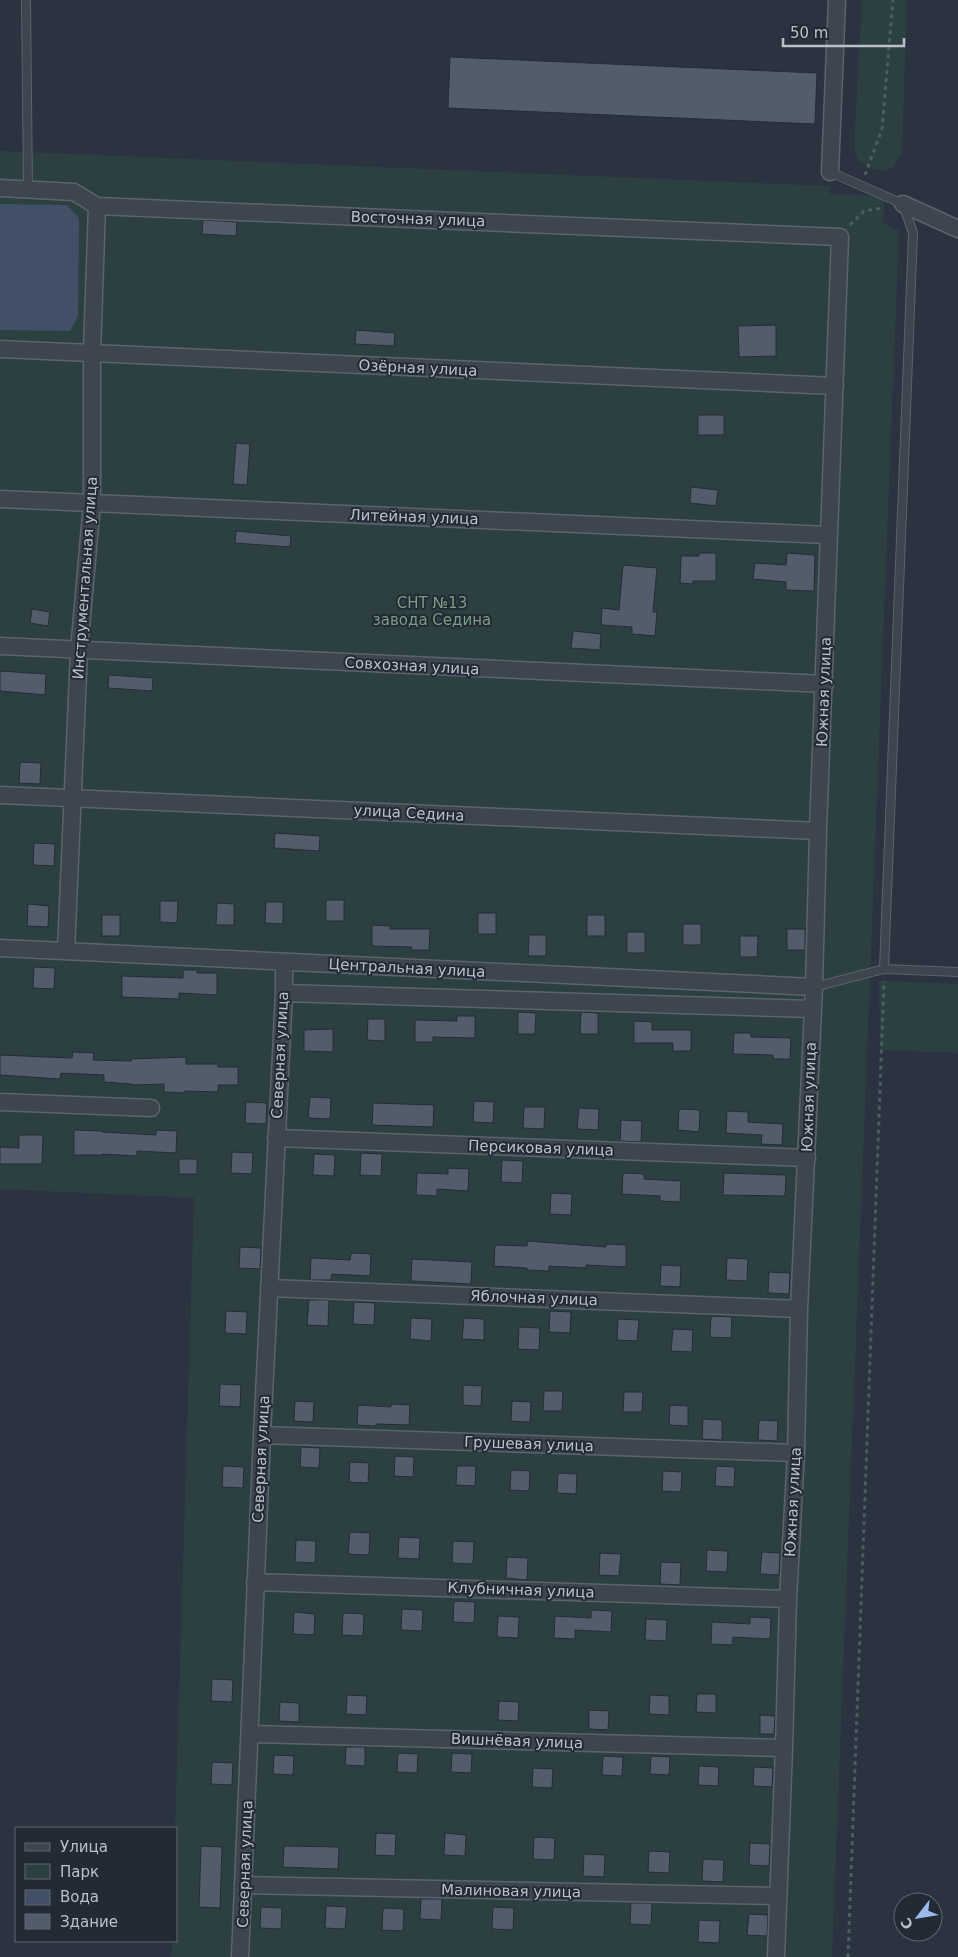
<svg xmlns="http://www.w3.org/2000/svg" width="958" height="1957" font-family="'DejaVu Sans',sans-serif">
  <style>
    .green { fill: #2c4041 }
    .water { fill: #415066 }
    .building { fill: #535c6a; stroke: #242c37 }
    .lines { fill: none; stroke-linecap: round; stroke-linejoin: round }
    .service-casing { stroke: #5b636d; stroke-width: 10 }
    .minor-casing { stroke: #5b636d; stroke-width: 19 }
    .path { stroke: #4c5c5f; stroke-width: 3; stroke-dasharray: 4 4; stroke-linecap: butt }
    .service { stroke: #3d454f; stroke-width: 8 }
    .minor { stroke: #3d454f; stroke-width: 16 }
    .labels { text-anchor: middle; dominant-baseline: central; stroke-width: 4; stroke-linejoin: round; paint-order: stroke }
    .street-label { font-size: 15px; fill: #bac0ca; stroke: #222a35 }
    .park-label { font-size: 15px; fill: #7b9d83; stroke: #222a35 }
  </style>
  <rect width="100%" height="100%" fill="#2a333f"/>
  <path class="green" d="M862,0H907L902,153L894,167L885,171L872,169L858,161L854,148Z
    M0,151L830,186V194L885,196L883,223L899,230L832,1957H171L172,1941H176L175,1828L194,1198L0,1189Z
    M879,981L958,984V1053L880,1050Z"/>
  <path class="water" d="M0,204L67,205L79,218L78,316L70,331L0,330Z"/>
  <path class="building" d="M450,57L817,73L815,124L448,108Z
    M203,220L237,222L236,236L202,234Z
    M776,325V356L739,357L738,326Z
    M356,330L395,333L394,346L355,344Z
    M698,415H724V435H698Z
    M236,443L250,444L247,485L233,484Z
    M691,487L718,490L716,506L690,503Z
    M236,531L291,536L290,547L235,543Z
    M699,553H716V581H693V584L680,583L681,556H699Z
    M787,553L815,555L814,591L786,590V582L753,579L755,563L786,565Z
    M623,565L657,568L653,612H657L655,636L632,634V627L601,625L602,608L619,610Z
    M32,609L50,612L48,626L30,623Z
    M573,631L601,634L600,650L571,648Z
    M0,671L46,674L45,695L0,691Z
    M109,675L153,678L152,691L108,688Z
    M20,762L41,763L40,784L19,783Z
    M275,833L320,836L319,851L274,848Z
    M34,843L55,844L54,866L33,865Z
    M326,900H344V921H326Z
    M160,901H178L177,923L160,922Z
    M266,902H283V924L265,923Z
    M217,903L234,904V925H216Z
    M28,904L49,906L48,927L27,926Z
    M478,913H496V934H478Z
    M102,915H120V936H102Z
    M587,915H605V936H587Z
    M683,924H701V945H683Z
    M372,925L390,926V929H430L429,950H411L412,947L372,946Z
    M787,929H805V950H787Z
    M627,932H645V953H627Z
    M529,935H546V956H528Z
    M740,936H758L757,957H740Z
    M34,967L55,968L54,989L33,988Z
    M183,970H197V973H217V995L179,993V999L122,997V976L183,978Z
    M518,1012L536,1013L535,1034H518Z
    M581,1012L598,1013V1034H580Z
    M457,1016H475V1038L433,1037V1042H415V1020L457,1021Z
    M368,1019H385V1041L367,1040Z
    M634,1021L652,1022V1030H691V1051H673V1043H634Z
    M333,1029V1052L304,1051V1030Z
    M734,1033H751V1037L791,1038L790,1059H773V1055L733,1054Z
    M73,1052L94,1053L93,1060L131,1061V1059L186,1057V1064H218V1067H238V1085H218V1092L185,1091V1093L164,1092V1084L132,1085V1084L104,1082V1075L61,1073L60,1079L0,1075V1055L72,1058Z
    M310,1097L331,1098L330,1119L308,1118Z
    M474,1101L494,1102L493,1123L473,1122Z
    M246,1102L267,1103L266,1124L245,1123Z
    M373,1103L434,1105L433,1127L372,1125Z
    M524,1107H545L544,1129L523,1128Z
    M579,1108L599,1109L598,1130L577,1129Z
    M679,1109L700,1110L699,1132L678,1130Z
    M727,1111L748,1112V1122L783,1124L782,1145L761,1144L762,1135L726,1133Z
    M621,1120L642,1121L641,1142L620,1141Z
    M74,1130L102,1131V1132L156,1135V1130L177,1131L176,1153L137,1151V1156L102,1154V1155H74Z
    M19,1135H43L42,1164H0V1147L19,1148Z
    M232,1152L253,1153L252,1174L231,1173Z
    M361,1153L382,1154L381,1176L360,1175Z
    M314,1154L335,1155L334,1176L313,1175Z
    M179,1159H197V1174H179Z
    M502,1160L523,1161L522,1183L501,1182Z
    M448,1168L469,1169L468,1191L437,1189V1196L416,1195L417,1173L448,1174Z
    M623,1173L644,1174V1179L681,1181L680,1202L660,1201V1196L622,1194Z
    M724,1173L786,1175L785,1196L723,1195Z
    M551,1193L572,1194L571,1215L550,1214Z
    M528,1241L606,1247V1244L626,1245V1267L586,1265V1268L549,1266V1271L527,1270V1268L494,1266L495,1245L527,1246Z
    M240,1247L261,1248L260,1269L239,1268Z
    M351,1253L371,1254L370,1276L332,1274L331,1280H310L311,1258L350,1260Z
    M727,1258L748,1259L747,1281L726,1280Z
    M412,1259L472,1262L471,1284L411,1281Z
    M661,1265L681,1266L680,1287L660,1286Z
    M769,1272L790,1273L789,1294L768,1293Z
    M309,1300H329L328,1326L307,1325Z
    M354,1302L375,1303L374,1325L353,1324Z
    M226,1311L247,1312L246,1334L225,1333Z
    M550,1311L571,1312L570,1333L549,1332Z
    M711,1316L732,1317L731,1338L710,1337Z
    M411,1318L432,1319L431,1341L410,1339Z
    M464,1318L484,1319V1340L462,1339Z
    M618,1319L639,1320L637,1341L617,1340Z
    M519,1327L540,1328L539,1350L518,1349Z
    M673,1329L693,1330L692,1352L671,1351Z
    M220,1384L241,1385L240,1407L219,1406Z
    M463,1385L482,1386L481,1406L463,1405Z
    M544,1391H563L562,1411H543Z
    M624,1392H643L642,1412H623Z
    M295,1401L314,1402L313,1422L294,1421Z
    M512,1401L531,1402L530,1422L511,1421Z
    M391,1404L410,1405L409,1425L376,1424V1426L357,1425L358,1405L391,1407Z
    M670,1405L688,1406V1426L669,1425Z
    M703,1419L722,1420V1440L702,1439Z
    M759,1420L778,1421L777,1441L758,1440Z
    M301,1447L320,1448L319,1468L300,1467Z
    M395,1456L414,1457L413,1477L394,1476Z
    M350,1462L369,1463L368,1483L349,1482Z
    M223,1466L244,1467L243,1488L222,1487Z
    M457,1466H476L475,1486L456,1485Z
    M716,1466L735,1467L734,1487L715,1486Z
    M511,1470L530,1471L529,1491L510,1490Z
    M663,1471L682,1472L681,1492L662,1491Z
    M558,1473L577,1474L576,1494L557,1493Z
    M350,1532L370,1533L369,1555L348,1554Z
    M399,1537L420,1538L419,1559L398,1558Z
    M296,1540L316,1541L315,1563L295,1562Z
    M453,1541L474,1542L473,1564L452,1563Z
    M707,1550L728,1551L727,1572L706,1571Z
    M762,1552L780,1553L779,1575L760,1574Z
    M600,1553L621,1554L619,1576L599,1575Z
    M507,1557L528,1558L527,1580L506,1578Z
    M661,1562L681,1563L680,1585L660,1584Z
    M454,1601L475,1602L474,1623L453,1622Z
    M402,1609L423,1610L422,1631L401,1630Z
    M591,1610L612,1611L611,1632L575,1630V1639L554,1638L555,1616L591,1618Z
    M294,1612L315,1614L314,1635L293,1634Z
    M343,1613L364,1614L363,1636L342,1635Z
    M498,1616L519,1617L518,1638L497,1637Z
    M750,1617L771,1618L770,1639L733,1637L732,1645L711,1644L712,1622L750,1624Z
    M646,1619L667,1620L666,1641L645,1640Z
    M212,1679L233,1680L232,1702L211,1701Z
    M697,1694H716V1713L696,1712Z
    M347,1695L367,1696L366,1715L346,1714Z
    M650,1695L669,1696V1715L649,1714Z
    M499,1701L519,1702L518,1721L498,1720Z
    M280,1702L299,1703V1722L279,1721Z
    M589,1710L609,1711L608,1730L589,1729Z
    M760,1715L775,1716L774,1734H760Z
    M346,1747H365V1766L345,1765Z
    M398,1753L418,1754L417,1773L397,1772Z
    M452,1753L472,1754L471,1773L451,1772Z
    M274,1755L294,1756L293,1775L273,1774Z
    M603,1756L623,1757L622,1776L602,1775Z
    M651,1756L670,1757L669,1775L650,1774Z
    M212,1762L233,1763L232,1785L211,1784Z
    M699,1766L719,1767L718,1786L698,1785Z
    M754,1767L773,1768L772,1787L753,1786Z
    M533,1768L553,1769L552,1788L532,1787Z
    M376,1833L396,1834L395,1856L375,1855Z
    M445,1833L466,1835L465,1856L444,1855Z
    M534,1837L555,1838L554,1860L533,1859Z
    M750,1843L770,1844L769,1866L749,1865Z
    M201,1846L222,1847L220,1908L199,1907Z
    M284,1846L339,1847L338,1869L283,1867Z
    M649,1851L670,1852L669,1873L648,1872Z
    M584,1854L605,1855L604,1877L583,1876Z
    M703,1859L724,1860L723,1882L702,1881Z
    M421,1899H442L441,1920L420,1919Z
    M631,1903H652L651,1925L630,1924Z
    M326,1906L347,1907L345,1929L325,1928Z
    M261,1907L282,1908L281,1929L260,1928Z
    M493,1907L514,1908L513,1930L492,1929Z
    M383,1908L404,1909L403,1931L382,1930Z
    M749,1914L768,1915L767,1936L747,1935Z
    M699,1920L720,1921L719,1943L698,1942Z"/>
  <g class="lines">
    <defs>
      <path id="service" d="M26,0L28,190
        M830,172L903,204L913,233L884,969L958,972
        M814,987L884,969"/>
      <path id="minor" d="M830,172L837,0
        M0,188L74,192L97,206L840,237L818,831L814,987L799,1309L796,1453L788,1599L784,1748L776,1957
        M903,204L958,229
        M0,349L835,386
        M0,499L828,535
        M0,646L825,684
        M0,795L818,831
        M0,948L814,987
        M66,951L79,651L92,503V353L97,206
        M284,993L813,1009
        M0,1102L151,1108
        M276,1138L807,1158
        M269,1288L799,1309
        M262,1435L796,1453
        M255,1582L788,1599
        M250,1734L784,1748
        M244,1885L778,1896
        M240,1957L262,1435L284,993V962"/>
    </defs>
    <use href="#service" class="service-casing"/>
    <use href="#minor" class="minor-casing"/>
    <path class="path" d="M865,175L882,129L893,0
      M850,225L864,211L883,208
      M848,1957L884,981"/>
    <use href="#service" class="service"/>
    <use href="#minor" class="minor"/>
  </g>
  <g class="labels">
    <g class="street-label">
      <text transform="translate(418 219) rotate(2)">Восточная улица</text>
      <text transform="translate(418 368) rotate(3)">Озёрная улица</text>
      <text transform="translate(414 517) rotate(2)">Литейная улица</text>
      <text transform="translate(85 578) rotate(-86)">Инструментальная улица</text>
      <text transform="translate(412 666) rotate(3)">Совхозная улица</text>
      <text transform="translate(824 692) rotate(-88)">Южная улица</text>
      <text transform="translate(409 813) rotate(3)">улица Седина</text>
      <text transform="translate(407 968) rotate(3)">Центральная улица</text>
      <text transform="translate(280 1055) rotate(-87)">Северная улица</text>
      <text transform="translate(809 1097) rotate(-88)">Южная улица</text>
      <text transform="translate(541 1148) rotate(2)">Персиковая улица</text>
      <text transform="translate(534 1298) rotate(2)">Яблочная улица</text>
      <text transform="translate(529 1444) rotate(2)">Грушевая улица</text>
      <text transform="translate(261 1459) rotate(-87)">Северная улица</text>
      <text transform="translate(793 1502) rotate(-87)">Южная улица</text>
      <text transform="translate(521 1590) rotate(2)">Клубничная улица</text>
      <text transform="translate(517 1741) rotate(2)">Вишнёвая улица</text>
      <text transform="translate(245 1864) rotate(-88)">Северная улица</text>
      <text transform="translate(511 1891) rotate(1)">Малиновая улица</text>
    </g>
    <g class="park-label">
      <text x="432" y="603">СНТ №13<tspan x="432" dy="17">завода Седина</tspan></text>
    </g>
  </g>
  <rect x="15" y="1827" width="162" height="115" fill="#222a35" stroke="#5f6671"/>
  <rect x="25" y="1843" width="25" height="8" fill="#3d454f" stroke="#5f6671"/>
  <text x="60" y="1852" font-size="15" fill="#bac0ca">Улица</text>
  <rect x="25" y="1864" width="25" height="15" fill="#2c4041" stroke="#5f6671"/>
  <text x="60" y="1877" font-size="15" fill="#bac0ca">Парк</text>
  <rect x="25" y="1890" width="25" height="15" fill="#415066" stroke="#5f6671"/>
  <text x="60" y="1902" font-size="15" fill="#bac0ca">Вода</text>
  <rect x="25" y="1914" width="25" height="15" fill="#535c6a" stroke="#5f6671"/>
  <text x="60" y="1927" font-size="15" fill="#bac0ca">Здание</text>
  <g transform="translate(918 1917) rotate(239)"><circle r="24" fill="#222a35" stroke="#5f6671"/>
  <path d="M0-4L9 19L0 12L-9 19Z" fill="#9cbaed"/>
  <text y="-8" font-size="14" font-weight="bold" text-anchor="middle" fill="#bac0ca">С</text>
  </g>
  <path d="M783 38v8h121v-8" fill="none" stroke="#bac0ca" stroke-width="2.5"/>
  <text x="790" y="38" font-size="15" fill="#bac0ca" stroke="#222a35" stroke-width="4" paint-order="stroke">50 m</text>
</svg>
